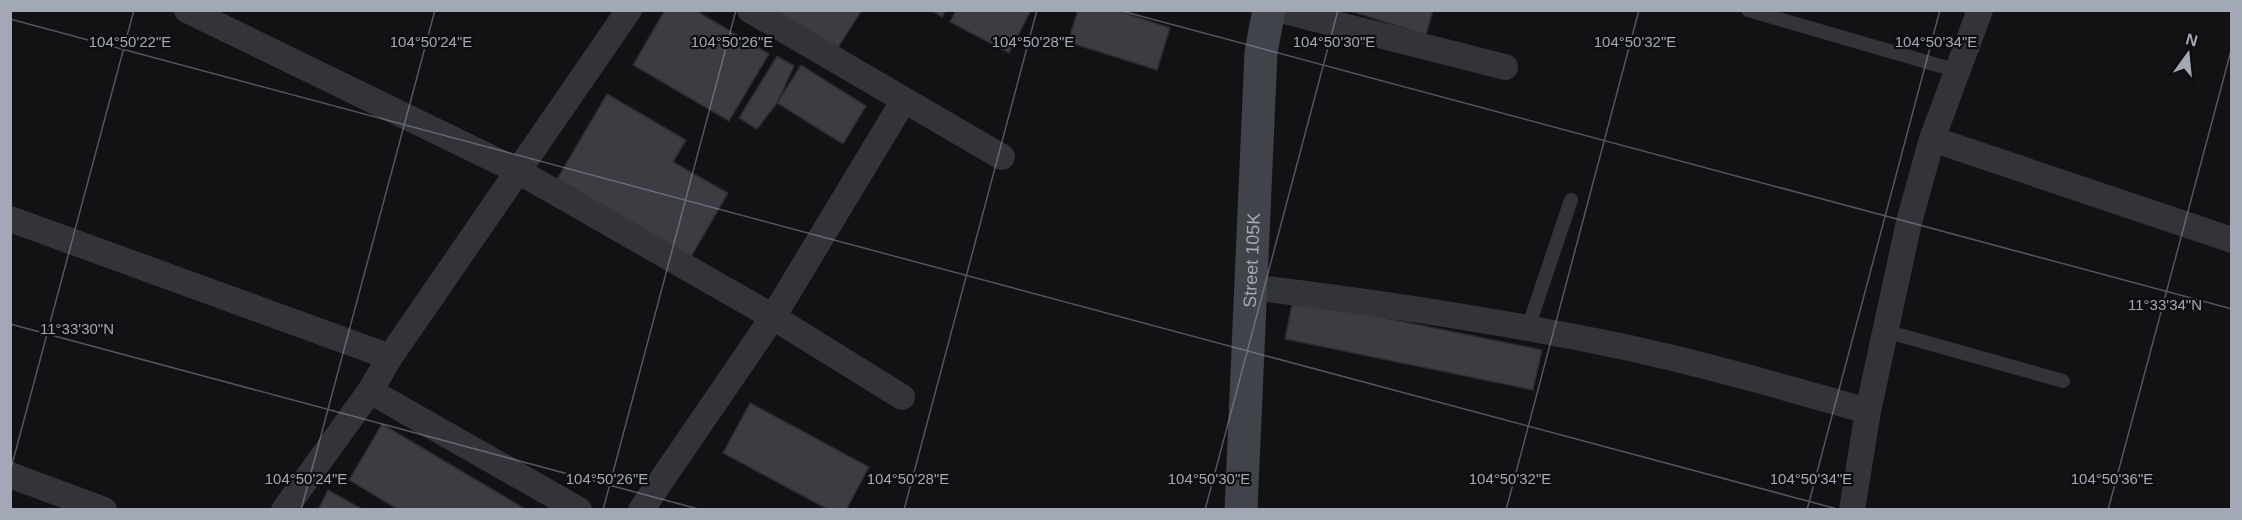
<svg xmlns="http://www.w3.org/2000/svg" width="2242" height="520" font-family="Helvetica,sans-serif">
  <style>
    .building { fill: #3c3d42; stroke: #2c2c30; stroke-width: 1.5 }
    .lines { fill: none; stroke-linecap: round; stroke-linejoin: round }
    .lane { stroke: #333439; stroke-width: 14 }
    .street { stroke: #333439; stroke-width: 26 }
    .secondary { stroke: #404349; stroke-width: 33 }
    .ticks { fill: none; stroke: #a2a8b6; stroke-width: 1.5; stroke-opacity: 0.45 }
    .labels { text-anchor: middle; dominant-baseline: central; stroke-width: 4.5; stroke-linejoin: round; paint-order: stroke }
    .street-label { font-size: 18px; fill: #a2a8b6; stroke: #0d0d0f }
    .ticks-label { font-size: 15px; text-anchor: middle; fill: #a2a8b6; stroke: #0d0d0f; stroke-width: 4.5; stroke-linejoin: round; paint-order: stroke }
  </style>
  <rect width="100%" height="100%" fill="#121214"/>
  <path class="building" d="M665,10H695L769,54L729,121L633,65Z
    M760,10H862L832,57Z
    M931,10H946L942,17Z
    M956,10H1031L1009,53L950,22Z
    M1078,10H1116L1170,28L1157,70L1068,42Z
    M1347,10H1433L1426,35Z
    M777,56L794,66L777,103L757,129L739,118Z
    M801,65L866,106L843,144L777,103Z
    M607,94L686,140L673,162L728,193L691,257L557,179Z
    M1293,299L1542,350L1533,390L1285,339Z
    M750,403L869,467L846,510H829L723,453Z
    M382,424L527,510H399L349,480Z
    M328,490L364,510H318Z"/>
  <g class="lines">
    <path class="lane" d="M1748,10L1958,71
      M1528,328L1571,200
      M1885,331L2063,381"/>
    <path class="street" d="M187,10L518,171L773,317L902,397
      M750,10L1002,157
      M1280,10L1505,67
      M1932,139L2232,240
      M10,219L390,357
      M1251,287C1377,302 1501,321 1625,347C1707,365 1787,388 1868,411
      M370,391L579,510
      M10,475L104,510
      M284,510L370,391L390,357L629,10
      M641,510L773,317L904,100
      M1852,510L1868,411L1909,222L1932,139L1980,10"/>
    <path class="secondary" id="s1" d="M1241,510L1261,52L1269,10"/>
  </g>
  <path class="ticks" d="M1118,10L2232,309M10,19L1841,510M10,324L702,510M10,472L134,10M301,510L435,10M603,510L736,10M904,510L1037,10M1205,510L1338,10M1506,510L1639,10M1807,510L1940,10M2108,510L2232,47"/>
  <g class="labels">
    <g class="street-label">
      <text stroke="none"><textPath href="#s1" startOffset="250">Street 105K</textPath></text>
    </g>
  </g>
  <g class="ticks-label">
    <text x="130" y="47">104°50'22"E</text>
    <text x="1033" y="47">104°50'28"E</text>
    <text x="1936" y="47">104°50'34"E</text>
    <text x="431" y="47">104°50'24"E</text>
    <text x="732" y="47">104°50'26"E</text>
    <text x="1334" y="47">104°50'30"E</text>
    <text x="1635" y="47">104°50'32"E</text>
    <text x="2165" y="310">11°33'34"N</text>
    <text x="77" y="334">11°33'30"N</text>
    <text x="306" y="484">104°50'24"E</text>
    <text x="607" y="484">104°50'26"E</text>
    <text x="908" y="484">104°50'28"E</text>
    <text x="1209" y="484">104°50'30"E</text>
    <text x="1510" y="484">104°50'32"E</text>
    <text x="1811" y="484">104°50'34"E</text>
    <text x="2112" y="484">104°50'36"E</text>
  </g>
  <rect width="2242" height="520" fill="none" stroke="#a2a8b6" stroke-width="24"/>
  <g transform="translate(2188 54) rotate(15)" stroke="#0d0d0f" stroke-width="4.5" paint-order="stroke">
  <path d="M0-4.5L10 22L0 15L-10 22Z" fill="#a2a8b6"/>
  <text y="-9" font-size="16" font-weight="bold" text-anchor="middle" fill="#a2a8b6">N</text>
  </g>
</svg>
